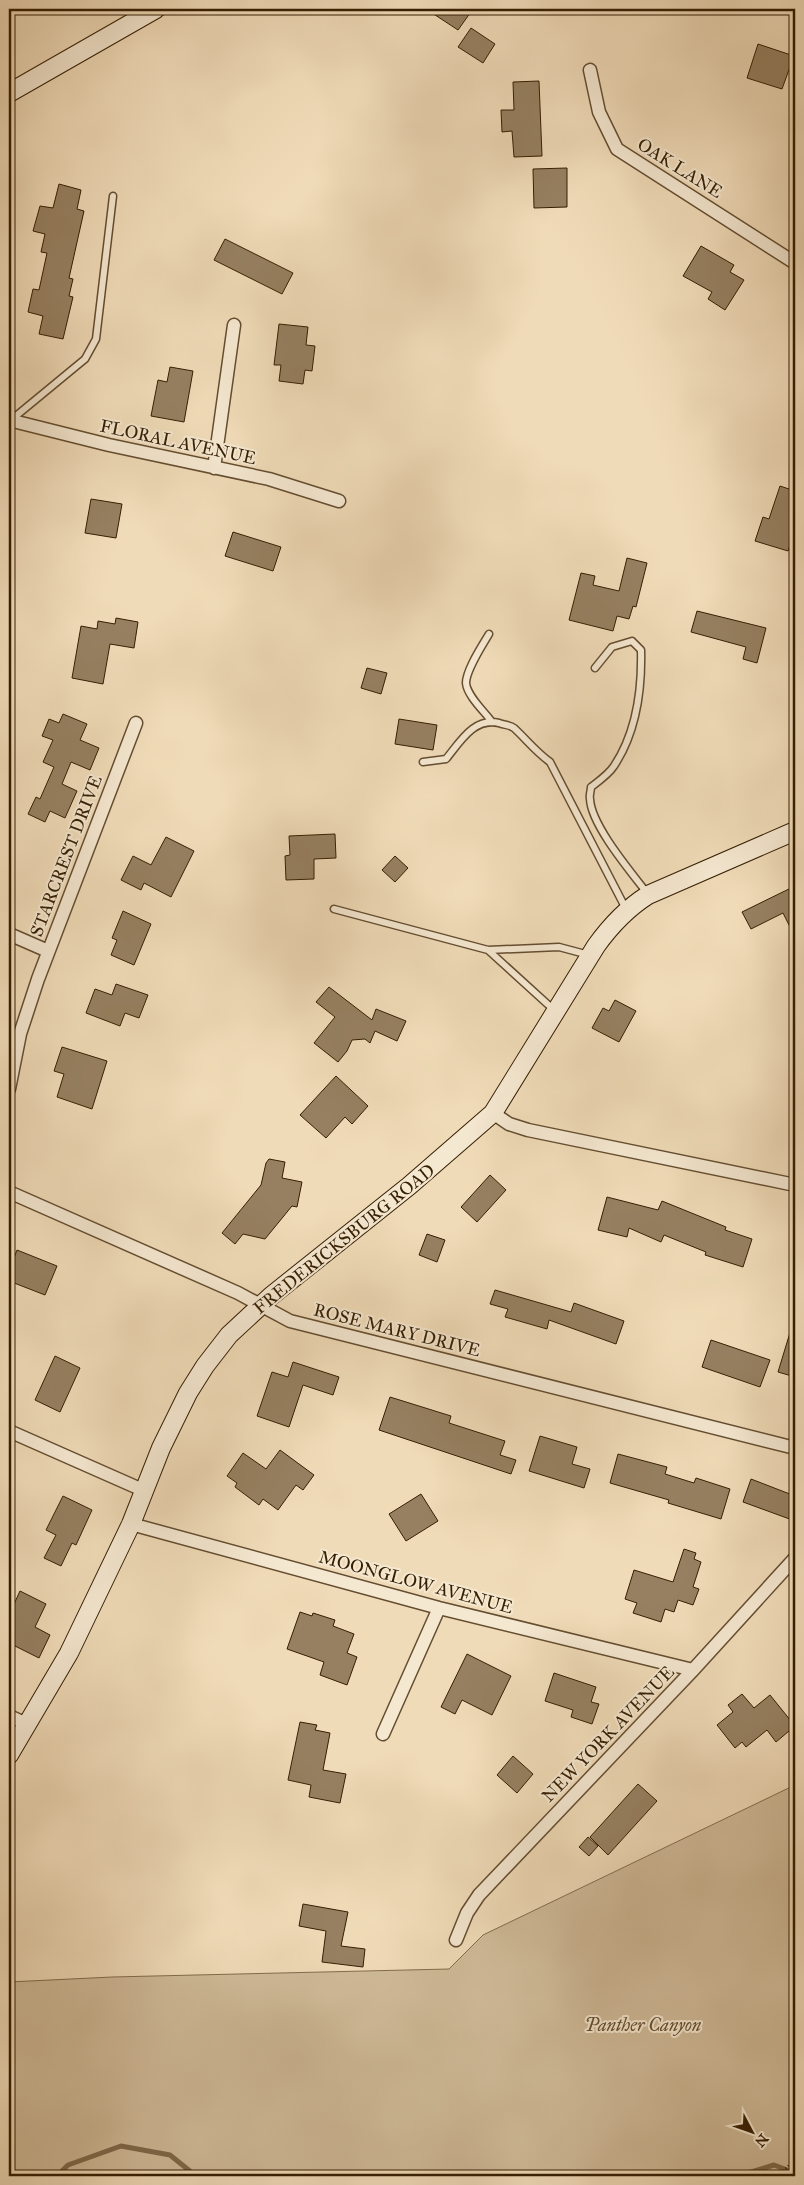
<svg xmlns="http://www.w3.org/2000/svg" width="804" height="2185" font-family="'IM FELL Great Primer',serif">
  <style>
    .green { fill: #d0bb99; stroke: #826c4e }
    .lines { fill: none; stroke-linecap: round; stroke-linejoin: round }
    .stream { stroke: #7f694a; stroke-width: 5 }
    .building { fill: #968061; stroke: #351e02 }
    .lane-casing { stroke: #644d30; stroke-width: 9 }
    .street-casing { stroke: #644d30; stroke-width: 15 }
    .secondary-casing { stroke: #351e02; stroke-width: 20 }
    .path { stroke: #351e02; stroke-width: 3; stroke-dasharray: 1 2.5; stroke-linecap: butt }
    .lane { stroke: #f5e8d1; stroke-width: 6 }
    .street { stroke: #f5e8d1; stroke-width: 12 }
    .secondary { stroke: #f5e8d1; stroke-width: 18 }
    .labels { text-anchor: middle; dominant-baseline: central; stroke-width: 4; stroke-linejoin: round; paint-order: stroke }
    .street-label { font-size: 18px; fill: #351e02; stroke: #f5e8d1 }
    .park-label { font-size: 18px; font-style: italic; fill: #644d2f; stroke: #f5e8d1 }
  </style>
  <rect width="100%" height="100%" fill="#f0dbb8"/>
  <filter id="stains"><feTurbulence type="fractalNoise" baseFrequency=".004" numOctaves="4"/><feColorMatrix values="0 0 0 0 .2 0 0 0 0 .09 0 0 0 0 .02 0 0 0 .5 -.17"/></filter>
  <radialGradient id="worn" r=".72"><stop offset=".6" stop-color="#630" stop-opacity="0"/><stop offset="1" stop-color="#630" stop-opacity=".3"/></radialGradient>
  <path class="green" d="M795,1785V2176H9V1982L112,1977L449,1969L483,1935Z"/>
  <g class="lines">
    <path class="stream" d="M57,2176L68,2165L121,2146L170,2155L196,2176
      M738,2176L774,2165L795,2173"/>
  </g>
  <path class="building" d="M426,9H473L458,30Z
    M471,28L495,44L483,63L458,47Z
    M758,44L794,56L782,89L747,78Z
    M539,81L542,156L514,157L512,131L502,132L501,110H514L513,82Z
    M567,168V207L534,208L533,169Z
    M59,184L81,190L77,209L84,211L69,278L73,279L69,296L73,297L63,339L39,334L43,316L28,312L33,289L39,290L47,253L41,252L45,234L33,231L40,206L53,208Z
    M225,239L293,273L282,294L214,260Z
    M701,246L734,265L730,272L744,280L725,310L708,299L712,292L683,276Z
    M279,324L308,327L306,345L315,346L312,371L305,370L303,384L279,381L281,365H274Z
    M170,367L193,371L184,422L151,416L158,380L167,382Z
    M780,486L795,491V530L788,551L755,541L763,517L769,519Z
    M91,499L122,504L116,538L85,533Z
    M233,532L281,547L273,571L225,556Z
    M627,558L647,563L636,607L633,606L629,619L617,616L613,631L569,620L581,573L595,576L593,585L619,591Z
    M697,611L766,628L757,663L743,659L746,647L691,632Z
    M116,618L138,622L134,648L110,644L103,684L72,678L81,626L97,629L98,621L115,624Z
    M367,668L387,673L381,694L361,688Z
    M63,714L87,724L80,740L99,748L90,770L71,762L62,784L77,791L65,818L50,811L45,822L28,814L36,797L40,799L54,767L43,762L53,740L42,736L49,719L59,723Z
    M399,719L437,725L433,750L395,744Z
    M335,834L336,858L314,859V879L286,880L285,856L290,855L289,836Z
    M166,837L194,851L171,897L144,883L141,890L121,880L133,856L151,865Z
    M395,856L408,868L395,882L382,870Z
    M795,886V937L783,913L751,929L742,912Z
    M123,911L151,924L134,965L111,955L117,940L112,938Z
    M116,984L148,995L139,1018L125,1013L120,1026L86,1013L95,989L112,995Z
    M329,987L372,1020L376,1009L406,1021L397,1041L375,1031L370,1043L365,1039L352,1040L347,1051L338,1062L314,1043L335,1017L316,1002Z
    M615,1000L636,1011L619,1042L592,1028L603,1008L609,1011Z
    M62,1047L107,1061L92,1109L57,1097L64,1074L54,1071Z
    M336,1076L368,1106L352,1124L345,1117L326,1138L300,1115Z
    M269,1159L285,1162L282,1178L302,1182L297,1207L292,1206L265,1239L243,1234L235,1244L222,1233L261,1185L266,1163Z
    M490,1175L506,1190L477,1222L461,1207Z
    M607,1197L658,1210L662,1201L726,1227L725,1230L752,1239L743,1267L705,1255L706,1252L664,1235L661,1242L629,1228L627,1237L598,1230Z
    M427,1234L445,1240L437,1262L419,1255Z
    M17,1250L57,1266L45,1295L9,1281V1271Z
    M495,1290L571,1312L574,1303L624,1321L616,1344L549,1320L547,1329L505,1317L508,1309L490,1304Z
    M792,1326H795V1377L778,1372Z
    M711,1340L770,1360L760,1387L702,1367Z
    M55,1356L80,1368L60,1412L35,1400Z
    M293,1362L339,1377L333,1395L303,1385L289,1427L257,1416L272,1372L288,1377Z
    M390,1397L451,1416L449,1423L505,1441L500,1455L516,1460L511,1474L379,1430Z
    M540,1436L577,1447L572,1464L590,1469L584,1488L529,1471Z
    M280,1450L314,1475L303,1490L296,1485L278,1510L263,1499L259,1505L235,1487L237,1483L227,1476L243,1453L266,1469Z
    M618,1454L667,1467L665,1474L694,1483L696,1478L730,1489L721,1519L668,1503L669,1500L610,1483Z
    M751,1479L795,1496V1521L743,1502Z
    M421,1494L438,1521L406,1541L389,1514Z
    M63,1496L92,1510L76,1545L72,1543L61,1566L44,1558L56,1535L46,1530Z
    M684,1549L696,1553L694,1559L701,1562L693,1587L699,1589L693,1605L678,1600L674,1612L665,1609L661,1622L633,1613L637,1603L625,1599L634,1570L673,1582Z
    M20,1591L46,1604L35,1627L50,1635L39,1658L9,1643V1615Z
    M300,1612L312,1616L313,1613L335,1620L333,1626L354,1634L347,1653L357,1657L347,1685L320,1675L324,1662L287,1649Z
    M467,1654L511,1676L492,1715L462,1700L455,1714L441,1707Z
    M554,1673L596,1687L591,1702L599,1704L592,1724L571,1717L573,1710L545,1701Z
    M742,1694L754,1708L770,1695L795,1726L776,1742L767,1730L746,1747L742,1742L735,1748L717,1725L733,1712L728,1705Z
    M300,1722L317,1725L315,1730L330,1733L323,1770L346,1774L340,1803L309,1797L311,1785L288,1780Z
    M513,1756L533,1774L517,1793L497,1775Z
    M638,1784L657,1801L608,1855L590,1837Z
    M588,1837L598,1846L589,1856L579,1847Z
    M303,1904L348,1912L341,1946L365,1949L363,1967L322,1962L326,1931L299,1926Z"/>
  <g class="lines">
    <defs>
      <path id="lane" d="M11,420L85,359L96,339L113,196
        M489,634C482,646 466,670 466,683C467,696 485,712 492,722
        M595,668L612,647L632,641L641,650C642,689 636,733 614,766C609,774 599,781 591,787C591,791 589,795 590,799C591,825 631,872 647,893
        M423,762L446,759C460,742 474,717 499,723C504,725 510,725 514,728C527,740 535,751 550,762L626,909
        M334,909L488,950L559,947L589,955
        M488,950L554,1010"/>
      <path id="street" d="M590,70L599,112L617,149L795,263
        M9,420L109,445L269,479L339,501
        M214,468L234,325
        M9,934L48,951
        M9,1089L20,1034L38,979L136,723
        M493,1113L509,1124L528,1130L795,1185
        M9,1192L238,1293L290,1321L795,1448
        M9,1431L145,1491
        M131,1524L439,1608L693,1670
        M9,1716L27,1724
        M383,1734L439,1608
        M456,1940L467,1913L479,1895L693,1670L795,1558"/>
      <path id="secondary" d="M9,93L156,9
        M9,1755L69,1653L131,1524L161,1448L188,1393L205,1366L229,1335L271,1296L409,1186L493,1113L596,946C611,925 626,909 648,895L795,831"/>
    </defs>
    <use href="#lane" class="lane-casing"/>
    <use href="#street" class="street-casing"/>
    <use href="#secondary" class="secondary-casing"/>
    <path class="path" d="M166,2176L169,2174L173,2176
      M778,2176L795,2160"/>
    <use href="#lane" class="lane"/>
    <use href="#street" class="street"/>
    <use href="#secondary" class="secondary"/>
  </g>
  <g class="labels">
    <g class="street-label">
      <text transform="translate(680 168) rotate(32)">OAK LANE</text>
      <text transform="translate(178 442) rotate(12)">FLORAL AVENUE</text>
      <text transform="translate(66 856) rotate(-69)">STARCREST DRIVE</text>
      <text transform="translate(344 1239) rotate(-39)">FREDERICKSBURG ROAD</text>
      <text transform="translate(397 1330) rotate(14)">ROSE MARY DRIVE</text>
      <text transform="translate(416 1582) rotate(15)">MOONGLOW AVENUE</text>
      <text transform="translate(608 1734) rotate(-46)">NEW YORK AVENUE</text>
    </g>
    <g class="park-label">
      <text x="643" y="2025">Panther Canyon</text>
    </g>
  </g>
  <rect width="804" height="2185" fill="none" stroke="#f0dbb8" stroke-width="30"/>
  <rect x="10" y="10" width="784" height="2165" fill="none" stroke="#351e02" stroke-width="2.5"/>
  <rect x="15" y="15" width="774" height="2155" fill="none" stroke="#351e02"/>
  <g transform="translate(752 2132) rotate(131)" stroke="#f5e8d1" stroke-width="4" paint-order="stroke">
  <path d="M0-4L9 19L0 12L-9 19Z" fill="#351e02"/>
  <text y="-8" font-size="14" font-weight="bold" text-anchor="middle" fill="#351e02">N</text>
  </g>
  <rect width="100%" height="100%" filter="url(#stains)"/>
  <rect width="100%" height="100%" fill="url(#worn)"/>
</svg>
